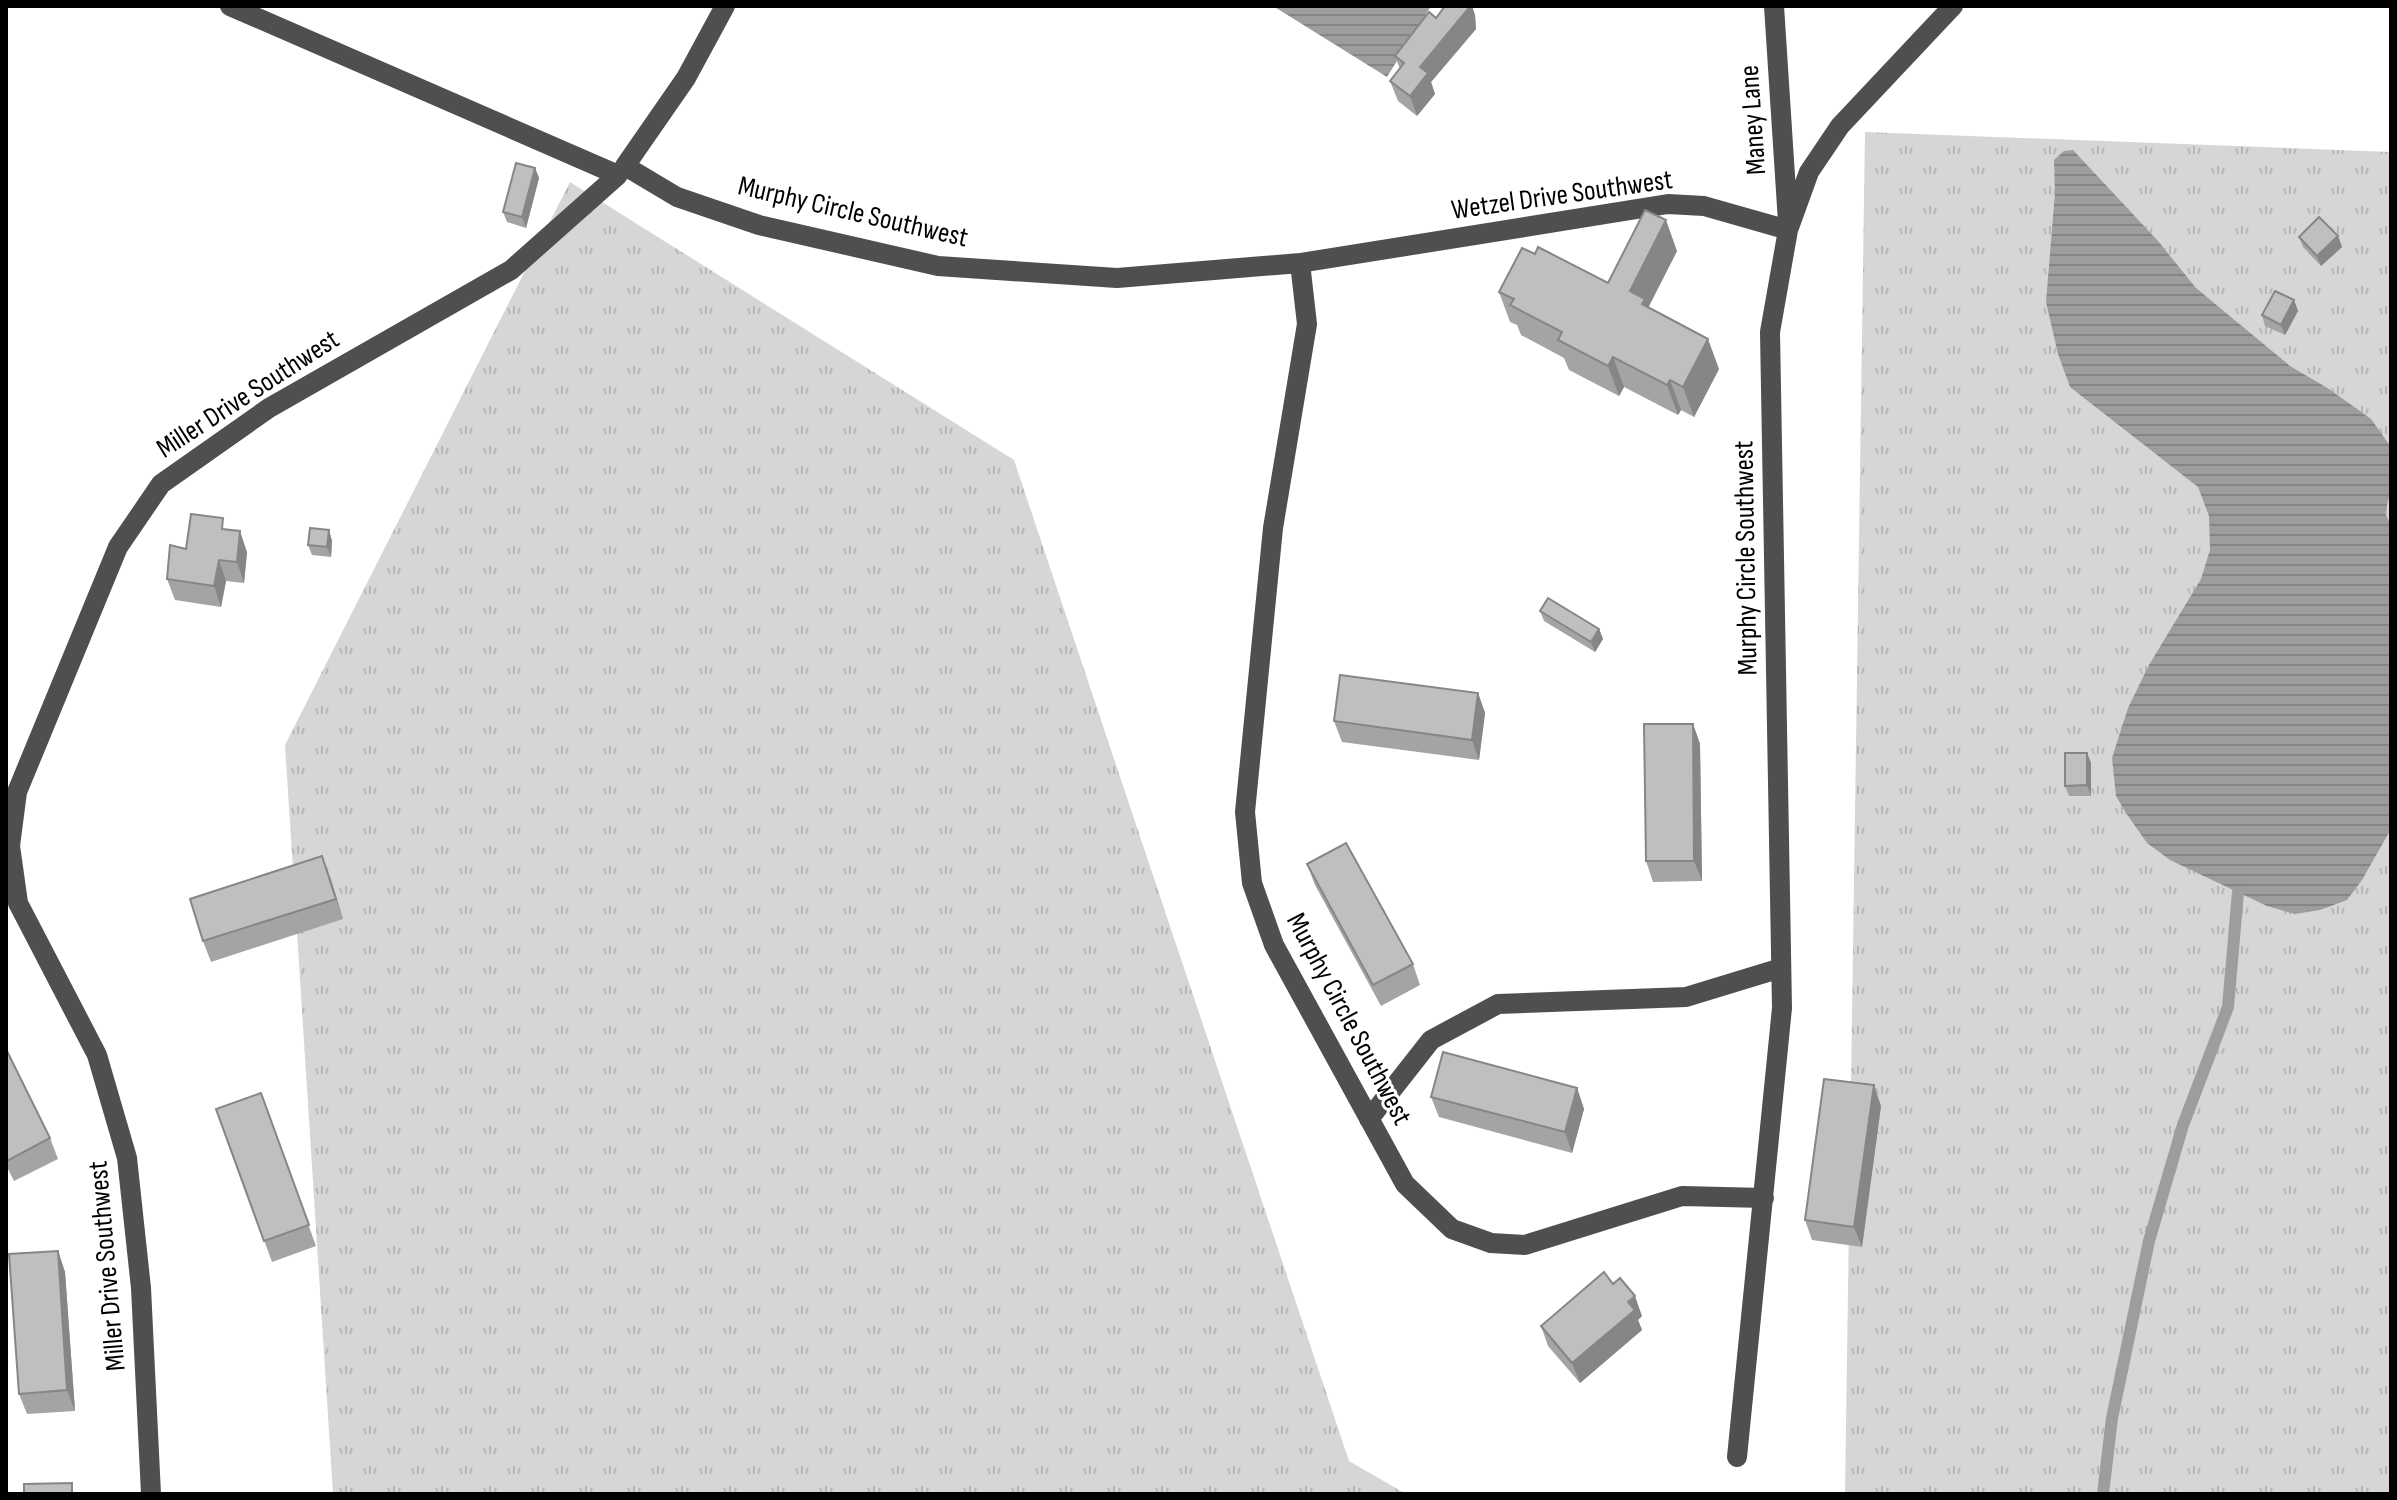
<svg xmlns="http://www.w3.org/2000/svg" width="2397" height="1500" font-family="'Sofia Sans Condensed',sans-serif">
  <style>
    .grass { fill: url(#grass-tufts) }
    .water { fill: url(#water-rules) }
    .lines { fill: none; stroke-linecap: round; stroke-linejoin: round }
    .stream { stroke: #9d9d9d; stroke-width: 12 }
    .minor { stroke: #4f4f4f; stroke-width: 20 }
    .wall { fill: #a4a4a4 }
    .shaded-wall { fill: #868686 }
    .building { fill: #bfbfbf; stroke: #868686; stroke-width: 2 }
    .labels { text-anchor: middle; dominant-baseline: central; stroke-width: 6; stroke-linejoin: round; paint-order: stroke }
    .street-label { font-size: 28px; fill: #000; stroke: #fff }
  </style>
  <defs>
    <pattern id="grass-tufts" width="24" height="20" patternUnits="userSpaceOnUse" patternTransform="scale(2)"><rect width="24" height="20" fill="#d6d6d6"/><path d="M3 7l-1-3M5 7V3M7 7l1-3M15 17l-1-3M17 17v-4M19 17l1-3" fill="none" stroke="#b6b6b6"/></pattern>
    <pattern id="water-rules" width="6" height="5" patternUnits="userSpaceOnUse" patternTransform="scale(2)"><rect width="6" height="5" fill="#9d9d9d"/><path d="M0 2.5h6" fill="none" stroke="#858585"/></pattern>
  </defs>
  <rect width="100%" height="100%" fill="#fff"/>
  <path class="grass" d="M1865,132L2391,152V1494H1845Z
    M570,182L1014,460L1349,1461L1406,1494H333L285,745Z"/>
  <path class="water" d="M1273,6H1431L1387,77Z
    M2073,150L2158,241L2196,288L2290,366L2329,389L2371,419L2391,447V489L2385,513L2391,525V829L2362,880L2347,900L2320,910L2295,914L2267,906L2170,860L2147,843L2126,813L2116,796L2112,758L2128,708L2149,665L2201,579L2210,550L2209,516L2198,487L2070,387L2058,354L2046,302L2055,193L2054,160L2064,151Z"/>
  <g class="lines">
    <path class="stream" d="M2103,1494L2112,1418L2149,1241L2183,1125L2228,1007L2238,892"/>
    <path class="minor" d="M725,6L686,78L625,166L677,197L759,225L938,266L1117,278L1300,263L1668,204L1704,206L1788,230
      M1774,6L1788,222
      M1300,263L1307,324L1273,528L1245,812L1252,883L1274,945L1405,1184L1452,1229L1491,1243L1525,1245L1682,1196L1764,1198
      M1369,1119L1431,1040L1498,1004L1686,997L1781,968
      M1737,1457L1782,1008L1770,332L1788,230L1809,172L1840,126L1953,6
      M151,1494L141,1288L127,1158L97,1055L18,903L10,846L17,792L118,547L161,484L269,408L511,270L618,175L230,6"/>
  </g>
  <path class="wall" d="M1445,6H1472L1475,15L1476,29L1431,82L1435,94L1417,116L1398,101L1390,81L1400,69L1395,56L1436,18Z
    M535,168L539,178L526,228L507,222L503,212Z
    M2338,236L2342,247L2321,266L2303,247L2299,237Z
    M1677,251L1648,308L1719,369L1694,417L1681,410L1678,415L1624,387L1619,396L1569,370L1564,358L1521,335L1517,325L1510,322L1499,292L1535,254L1608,283Z
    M2294,300L2298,311L2285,335L2265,326L2262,315Z
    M227,530L247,552L244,583L226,581L221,607L175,600L167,579L186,549Z
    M329,530L332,541L331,557L312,555L308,545Z
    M1540,611L1599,629L1603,639L1595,652L1544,621Z
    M1478,693L1485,713L1479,760L1342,742L1334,721Z
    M1693,724L1700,744L1702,881L1653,882L1646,861Z
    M2087,753L2091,763V796H2069L2065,786Z
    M1307,864L1413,964L1420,985L1381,1006L1315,885Z
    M330,877L343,919L211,962L203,941Z
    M6,1049L50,1138L58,1159L14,1181L6,1165Z
    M1577,1088L1584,1109L1572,1153L1439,1117L1431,1097Z
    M261,1093L316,1246L272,1262L216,1109Z
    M1881,1106L1862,1247L1812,1240L1805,1220Z
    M58,1251L65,1272L75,1411L27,1414L19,1394Z
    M1642,1316L1638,1320L1642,1330L1580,1383L1548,1346L1541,1326Z"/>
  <path class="shaded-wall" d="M1468,6H1472L1475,15L1476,29L1431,82L1435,94L1417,116L1410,96L1420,67Z
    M535,168L539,178L526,228L522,217Z
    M1666,220L1677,251L1648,308L1656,329L1630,291Z
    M2338,236L2342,247L2321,266L2317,256Z
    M2294,300L2298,311L2285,335L2281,325Z
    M1708,339L1719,369L1694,417L1683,387Z
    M1613,357L1624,387L1619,396L1608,366Z
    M1670,380L1681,410L1678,415L1667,385Z
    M329,530L332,541L331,557L327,547Z
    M240,531L247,552L244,583L237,562Z
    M219,560L226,581L221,607L214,586Z
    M1599,629L1603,639L1595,652L1591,642Z
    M1478,693L1485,713L1479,760L1472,740Z
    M1693,724L1700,744L1702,881L1694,861Z
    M2087,753L2091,763V796L2087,785Z
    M322,856L330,877L343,919L336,899Z
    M1874,1085L1881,1106L1862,1247L1854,1227Z
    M1577,1088L1584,1109L1572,1153L1565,1132Z
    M58,1251L65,1272L75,1411L67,1390Z
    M1635,1296L1642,1316L1638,1320L1642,1330L1580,1383L1572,1363Z"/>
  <path class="building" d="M1445,6H1468V9L1420,67L1428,73L1410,96L1390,81L1404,63L1395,56L1429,12L1436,18Z
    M516,163L535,168L522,217L503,212Z
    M1645,210L1666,220L1630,291L1645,299L1642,304L1708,339L1683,387L1670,380L1667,385L1613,357L1608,366L1558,340L1562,332L1510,305L1514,299L1499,292L1522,248L1535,254L1538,247L1608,283Z
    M2319,217L2338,236L2317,256L2299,237Z
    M2275,291L2294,300L2281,325L2262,315Z
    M191,514L223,518L222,529L240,531L237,562L219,560L214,586L167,579L170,545L186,549Z
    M310,528L329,530L327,547L308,545Z
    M1548,598L1599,629L1591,642L1540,611Z
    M1340,675L1478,693L1472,740L1334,721Z
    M1644,724H1693L1694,861H1646Z
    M2065,753H2087V785L2065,786Z
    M1346,843L1413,964L1373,985L1307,864Z
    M322,856L336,899L203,941L190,899Z
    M6,1049L50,1138L7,1161L6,1159Z
    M1443,1052L1577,1088L1565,1132L1431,1097Z
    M1824,1079L1874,1085L1854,1227L1805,1220Z
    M261,1093L309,1225L264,1241L216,1109Z
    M58,1251L67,1390L19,1394L9,1254Z
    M1604,1272L1613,1284L1620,1278L1635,1296L1628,1302L1635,1310L1572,1363L1541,1326Z
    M72,1483V1494H24V1484Z"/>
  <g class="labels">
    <g class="street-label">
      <text transform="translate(1753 120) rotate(-94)">Maney Lane</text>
      <text transform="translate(1562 195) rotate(-8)">Wetzel Drive Southwest</text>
      <text transform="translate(853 212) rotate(13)">Murphy Circle Southwest</text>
      <text transform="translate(248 394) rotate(-33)">Miller Drive Southwest</text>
      <text transform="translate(1746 558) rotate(-91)">Murphy Circle Southwest</text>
      <text transform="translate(1349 1019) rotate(62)">Murphy Circle Southwest</text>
      <text transform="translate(107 1266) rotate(-95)">Miller Drive Southwest</text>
    </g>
  </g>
  <rect width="2397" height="1500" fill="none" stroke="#000000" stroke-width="16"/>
</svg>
